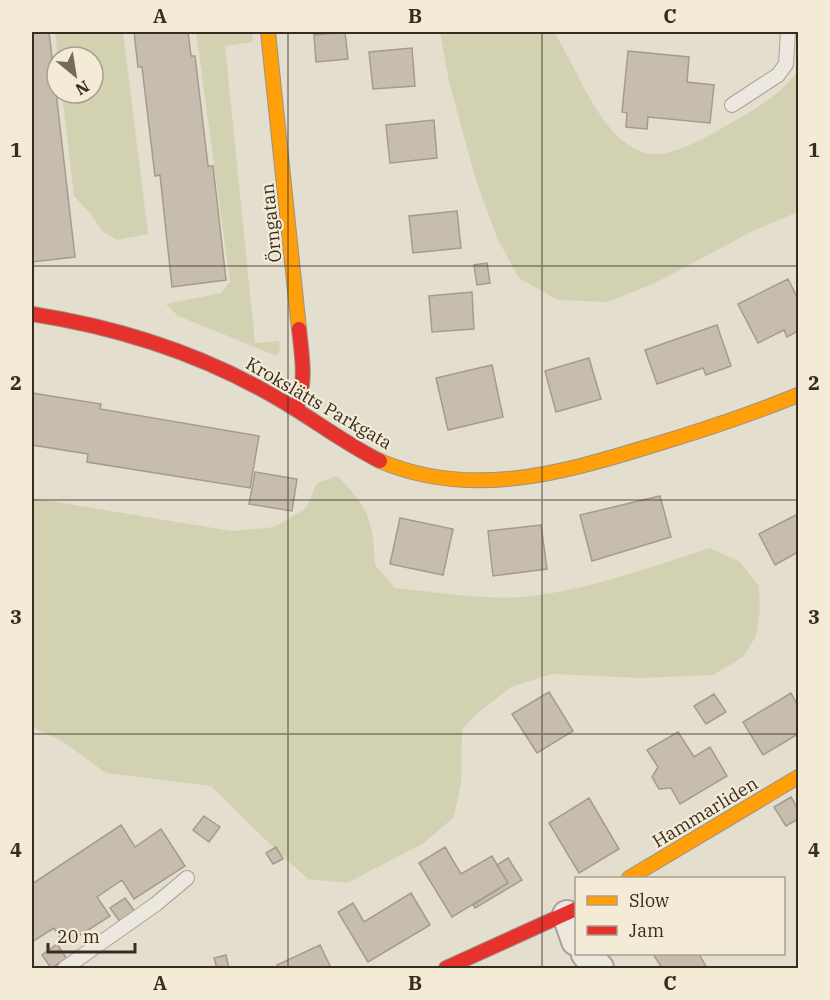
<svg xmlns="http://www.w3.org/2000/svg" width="830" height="1000" font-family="'IBM Plex Serif',serif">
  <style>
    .green { fill: #d2d2b2 }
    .building { fill: #c7bdaf; stroke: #a49a8e; stroke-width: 1.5 }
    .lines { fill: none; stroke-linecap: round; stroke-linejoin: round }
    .lane-casing { stroke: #a9a397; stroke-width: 16 }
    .street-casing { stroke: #a9a397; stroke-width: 32 }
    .slow-casing { stroke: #999287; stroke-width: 16 }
    .jam-casing { stroke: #999287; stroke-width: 16 }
    .lane { stroke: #ece8e0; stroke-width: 14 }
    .street { stroke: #ece8e0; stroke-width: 28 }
    .slow { stroke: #ff9f0a; stroke-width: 14 }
    .jam { stroke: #e5322d; stroke-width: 14 }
    .grid { fill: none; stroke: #372c20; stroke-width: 1.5; stroke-opacity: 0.55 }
    .labels { text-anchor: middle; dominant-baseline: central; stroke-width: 4.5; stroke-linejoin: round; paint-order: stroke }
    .street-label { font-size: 18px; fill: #372c20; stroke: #f3ebd5 }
    .neatline { fill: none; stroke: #372c20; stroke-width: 2 }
    .grid-label { font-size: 20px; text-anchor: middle; font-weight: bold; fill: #372c20 }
  </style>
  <rect width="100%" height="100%" fill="#e4dece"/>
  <path class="green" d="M55,32H123L148,234L117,240L103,232L90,213L74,196L62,93H93V57H58Z
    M196,32H252L253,42L225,46L255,343L279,341L280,350L277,356L178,316L166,304L221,293L230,282Z
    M440,32H554C578,68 604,152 655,154C672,155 704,139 719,130C748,113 778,98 798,71V212L755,230L653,284L607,302L558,300L519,278L497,238L475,177L449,82Z
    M337,476C369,507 373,521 375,565L395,588C435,592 493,601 532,596C594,588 651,567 710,548L740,562L759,586L760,610L756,636L743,657L713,675L642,678L552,674L511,687L475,715L462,730L461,782L454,817L424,843L347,883L308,879L277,851L211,786L106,773L62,741L32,727V498L232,531L275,527L306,508L317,483Z"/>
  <path class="building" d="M32,32H49L75,257L32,262Z
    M134,32H188L191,56H195L208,166H213L226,280L172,287L160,175L155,176L142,67H138Z
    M345,32L348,59L316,62L314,35Z
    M412,48L415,86L373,89L369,52Z
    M628,51L689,57L687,82L714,85L710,123L648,117L647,129L626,127L627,113L622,112Z
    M434,120L437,158L390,163L386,125Z
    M457,211L461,248L413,253L409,216Z
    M487,263L490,283L477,285L474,265Z
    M788,279L798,299V331L787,337L784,330L758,343L738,304Z
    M472,292L474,329L432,332L429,296Z
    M717,325L731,366L706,375L703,368L657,384L645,350Z
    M589,358L601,399L556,412L545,371Z
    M492,365L503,417L448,430L436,378Z
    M32,393L101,404L100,409L259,436L250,488L87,462L88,454L32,445Z
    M255,472L297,479L292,511L249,504Z
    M660,496L671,537L592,561L580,515Z
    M798,514V552L775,565L759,534Z
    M400,518L453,529L443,575L390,564Z
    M541,525L547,569L493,576L488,531Z
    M549,692L573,731L537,753L512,714Z
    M791,693L798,706V734L763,755L743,722Z
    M714,694L726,712L706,724L694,706Z
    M678,732L694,757L710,747L727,776L680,804L671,788L659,789L652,777L658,767L647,750Z
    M791,797L798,809V819L786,826L774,807Z
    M589,798L619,849L579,873L549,823Z
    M204,816L220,827L209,842L193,830Z
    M121,825L135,847L161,829L185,866L134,899L122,880L97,897L110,916L65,945L54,928L32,942V884Z
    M276,847L283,859L273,864L266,853Z
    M445,847L461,874L492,856L508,883L452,917L419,863Z
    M508,858L522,880L475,908L473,905L508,883L497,865Z
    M411,893L430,925L368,962L338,912L353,903L364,922Z
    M125,898L136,913L121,923L110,908Z
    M57,944L67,959L51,968L42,955Z
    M320,945L331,968H279L277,965Z
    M653,954H699L707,968H662Z
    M226,955L229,968H217L214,958Z"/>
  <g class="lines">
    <defs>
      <path id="lane" d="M732,105L778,75L786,64L788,32
        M65,968L156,904L187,878"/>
      <path id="street" d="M567,915L576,941
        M586,954L599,968"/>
      <path id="slow" d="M268,32L299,329
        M380,461C469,499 559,474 647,447C698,432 749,415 798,395
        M629,878L798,777"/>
      <path id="jam" d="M32,314C116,327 196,352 270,394C308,415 342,442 380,461
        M296,409C307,382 302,357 299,329
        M446,968L576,909"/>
    </defs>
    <use href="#lane" class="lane-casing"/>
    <use href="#street" class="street-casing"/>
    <use href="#slow" class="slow-casing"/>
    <use href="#jam" class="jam-casing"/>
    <use href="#lane" class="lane"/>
    <use href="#street" class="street"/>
    <use href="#slow" class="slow"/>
    <use href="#jam" class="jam"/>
  </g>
  <path class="grid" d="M288,32V968M542,32V968M32,266H798M32,500H798M32,734H798"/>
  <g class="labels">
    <g class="street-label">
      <text transform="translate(271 223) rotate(-96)">Örngatan</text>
      <text transform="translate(319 403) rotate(30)">Krokslätts Parkgata</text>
      <text transform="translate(705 812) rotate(-31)">Hammarliden</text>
    </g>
  </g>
  <rect width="830" height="1000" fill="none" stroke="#f3ebd5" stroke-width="66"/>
  <rect x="575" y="877" width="210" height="78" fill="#f3ebd5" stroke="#a89f8d" stroke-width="1.5"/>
  <rect x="587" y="896" width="30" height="9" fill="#ff9f0a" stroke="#a89f8d" stroke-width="1.5"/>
  <text x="629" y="907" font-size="18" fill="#372c20">Slow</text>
  <rect x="587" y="926" width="30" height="9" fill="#e5322d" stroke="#a89f8d" stroke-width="1.5"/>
  <text x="629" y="937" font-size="18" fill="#372c20">Jam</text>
  <g transform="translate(75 75) rotate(150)"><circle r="28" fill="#f3ebd5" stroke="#a89f8d" stroke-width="1.5"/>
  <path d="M0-4.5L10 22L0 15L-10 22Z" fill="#746a5d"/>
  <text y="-9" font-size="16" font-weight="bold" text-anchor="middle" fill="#372c20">N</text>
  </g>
  <path d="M48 943v9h87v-9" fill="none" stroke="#372c20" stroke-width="3"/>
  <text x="57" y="943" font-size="18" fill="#372c20" stroke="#f3ebd5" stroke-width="4.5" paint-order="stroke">20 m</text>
  <rect x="33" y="33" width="764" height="934" class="neatline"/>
  <g class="grid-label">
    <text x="160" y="23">A</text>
    <text x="415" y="23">B</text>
    <text x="670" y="23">C</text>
    <text x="16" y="157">1</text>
    <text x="814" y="157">1</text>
    <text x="16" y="390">2</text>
    <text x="814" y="390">2</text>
    <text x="16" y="624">3</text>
    <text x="814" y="624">3</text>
    <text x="16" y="857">4</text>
    <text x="814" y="857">4</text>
    <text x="160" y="990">A</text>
    <text x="415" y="990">B</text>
    <text x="670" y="990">C</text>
  </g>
</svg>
